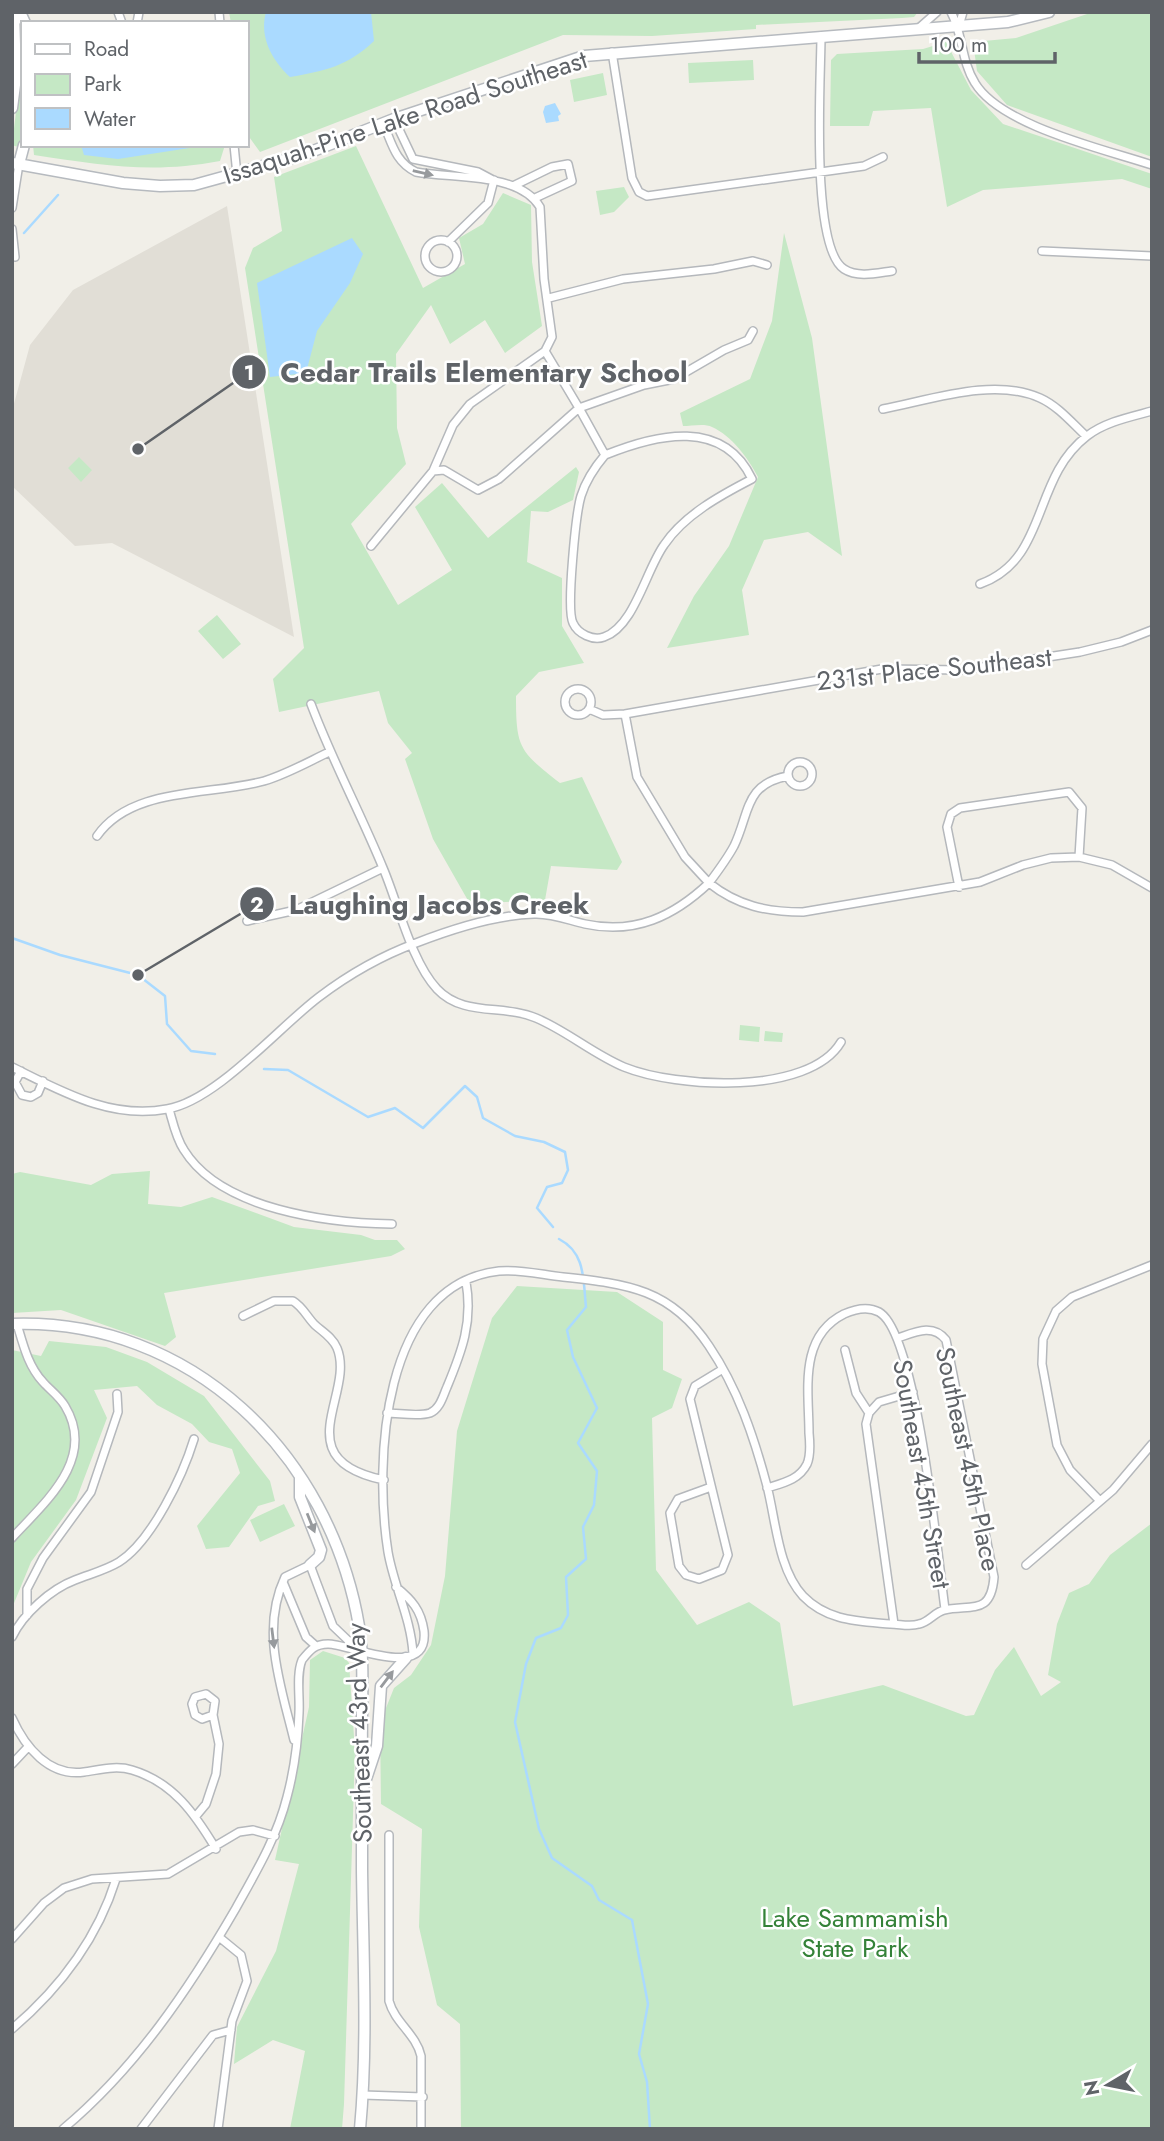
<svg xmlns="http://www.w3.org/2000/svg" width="1164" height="2141" font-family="Jost,sans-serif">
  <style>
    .education { fill: #e1ded6 }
    .green { fill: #c5e8c5 }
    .water { fill: #aadaff }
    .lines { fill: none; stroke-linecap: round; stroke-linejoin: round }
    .stream { stroke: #aadaff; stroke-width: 2.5 }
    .street-casing { stroke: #b5b8bc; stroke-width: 10 }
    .secondary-casing { stroke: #b6babf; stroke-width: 13 }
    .street { stroke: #fff; stroke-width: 7 }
    .secondary { stroke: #fff; stroke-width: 10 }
    .oneway { fill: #979a9d }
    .labels { text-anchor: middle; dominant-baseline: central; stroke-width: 5; stroke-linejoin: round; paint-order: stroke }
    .street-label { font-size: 26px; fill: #5f6368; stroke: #fff }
    .park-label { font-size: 26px; fill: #348238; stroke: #fff }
    .leader { fill: none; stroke: #5f6368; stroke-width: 2.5 }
    .callout-dot { fill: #5f6368; stroke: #fff; stroke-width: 2.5 }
    .mark-label { font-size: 21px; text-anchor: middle; font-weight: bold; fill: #fff }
    .callout-label { font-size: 28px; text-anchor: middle; font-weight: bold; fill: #5f6368; stroke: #fff; stroke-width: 5; stroke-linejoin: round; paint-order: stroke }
  </style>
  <rect width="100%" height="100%" fill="#f1efe8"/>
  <path class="education" d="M227,206L294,637L112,543L75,546L12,486V411L30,345L73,290Z"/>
  <path class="green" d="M229,12H918L914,17L902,18L756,25V29L652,36L563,35L260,152L247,134V23H231Z
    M1093,12H1152V157L1007,105L977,71L973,42L1016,38Z
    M20,21L23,30L21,148L12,145L22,62Z
    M946,42L971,90L1003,124L1152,174V189L1122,179L983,190L947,207L931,108L873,111L869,126H830L831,60L837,54L923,49Z
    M753,60L754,80L689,83L688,63Z
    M603,73L607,95L574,102L570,80Z
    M33,145H225L220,161C152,174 102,165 34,155Z
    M356,146L423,288L465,264L459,238L483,224L503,193L531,205L532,262L542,326L505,353L485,320L450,344L431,305L396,354L397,428L406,464L351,524L398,605L452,570L415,507L442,483L488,538L576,467L579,472L573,500L548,512L531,511L527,562L562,578V626L584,663L539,672L516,696C516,748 519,751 560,783L582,777L622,862L617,870L551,866L545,900L470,904L433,839L405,759L412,753L388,723L379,691L279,712L273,679L304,648L245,268L253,248L282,231L274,177Z
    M624,187L629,197L614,212L600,215L596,191Z
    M784,233L812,338L842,556L808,532L764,540L742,590L749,635L667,648L694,596L729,546L758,477C748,458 732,436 712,427C705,423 691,426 683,426L680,413L750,379L772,321Z
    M79,457L92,470L81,482L68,468Z
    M217,615L241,644L223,659L198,631Z
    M740,1025L760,1027L759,1042L739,1040Z
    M765,1031L783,1033L782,1042L764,1041Z
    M150,1171L148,1204L181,1207L212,1197L294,1227L361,1235L375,1240H397L405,1249L391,1256L164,1293L176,1337L165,1346L61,1310L12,1313V1174L20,1172L91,1185L112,1174Z
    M517,1286L617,1292L663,1322V1370L682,1379L672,1408L652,1418L656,1570L697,1625L749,1602L780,1623L793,1706L883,1685L966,1716L974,1715L995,1670L1014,1647L1041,1696L1061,1682L1048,1675L1057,1624L1069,1593L1089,1584L1110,1555L1152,1523V2129H461L460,2024L437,2005L419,1927L422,1829L381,1804L380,1723L394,1688L411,1675L431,1645L445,1576L457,1431L492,1318Z
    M49,1341L106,1347L147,1362L204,1396L270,1481L275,1501L258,1506L229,1547L206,1549L197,1526L240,1473L232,1449L209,1442L192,1424L157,1405L137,1386L94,1390L107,1418L76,1500L31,1562L12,1608V1350L41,1356Z
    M284,1504L295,1526L260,1542L250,1520Z
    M323,1651L345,1658L349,1663L355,1751L344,2104L342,2129H290L305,2051L273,2040L234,2064L237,2027L276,1951L299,1864L275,1860L309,1707L310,1660Z"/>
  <path class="water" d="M266,12H371L374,41C348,66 325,71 290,77C272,60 259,37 266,12Z
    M555,103L561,114L558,116L559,121L546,123L543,112L545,106Z
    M81,145H209L118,159L84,155Z
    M352,238L363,254L350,283L317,331L306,373L270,377L257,283Z"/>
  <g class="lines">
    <path class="stream" d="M24,233L58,195
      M12,938L60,955L138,975L165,996L167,1024L191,1051L215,1054
      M264,1069L288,1070L368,1117L395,1108L423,1128L465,1086L477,1097L483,1118L515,1136L544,1142L565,1152L568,1170L562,1183L547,1187L537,1208L553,1227
      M559,1239C586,1253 583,1280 586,1307L567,1330L573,1357L597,1408L578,1443L597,1471L594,1505L583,1527L586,1559L566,1577L568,1615L561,1628L536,1638L526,1664L515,1722L539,1829L552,1858L592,1886L599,1900L632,1920L648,2004L639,2054L647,2082L650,2129"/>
    <defs>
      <path id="street" d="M118,12L122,23
        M219,12L220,23
        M951,12C963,34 961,61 975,83C1001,126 1104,149 1152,165
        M137,23L139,12
        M959,26L963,12
        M920,27L937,12
        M821,36C821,77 810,247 844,269C858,278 877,273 892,271
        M612,52L632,178L639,192L647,196L864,166L883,157
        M394,119L413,159L478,172L493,180
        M234,145L237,175
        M515,185L552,167L568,164L572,181L535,198
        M12,208L19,164
        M12,229L15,257
        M425 256a16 16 0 1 1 32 0a16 16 0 1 1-32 0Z
        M448,242L488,203L494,180
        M1042,251L1152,256
        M549,298L623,279L714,269L753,261L767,265
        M883,409C930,400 994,377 1040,398C1058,406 1072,423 1086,436
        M605,455C657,434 723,418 752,479C721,495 684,515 664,545C646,570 634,627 604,637C593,641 578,634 573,623C566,609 576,513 581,496C586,480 594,468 605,455L579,408L644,385L674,379L724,350L748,340L753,331
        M433,471L444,470L478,490L499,479L579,408L545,351
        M371,546L433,471L453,425L470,404L545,351L552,337L544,279L540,207C519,172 454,179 416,172C395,162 392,143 383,123
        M980,584C1049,559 1031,479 1087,436C1105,422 1130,417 1152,411
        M565 702a13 13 0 1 1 26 0a13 13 0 1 1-26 0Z
        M311,704C332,760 360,812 383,868C398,903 411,961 437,989C463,1017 504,1004 536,1018C567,1031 593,1054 624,1067C676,1088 809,1096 841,1042
        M589,709L603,715L625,714L882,669L963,670L1080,652L1121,642L1152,630
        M625,714L637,777L685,857L709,883C718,871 727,859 734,846C750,813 744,784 788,776
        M788 774a12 12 0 1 1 24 0a12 12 0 1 1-24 0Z
        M97,836C132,786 211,796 264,781C287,774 308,762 329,752
        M959,887L947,827L951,814L960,808L1069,792L1082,808L1079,857
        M247,921L296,910L383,868
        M12,1067C61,1091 111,1120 167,1109C216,1101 279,1027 319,997C348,975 381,956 416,943C452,929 494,915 534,914C551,913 568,920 585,924C635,935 674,916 709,883C738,906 767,912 803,912L980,882L1023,865L1051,858L1079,857L1112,865L1152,888
        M21,1071L15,1082L22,1095L31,1097L38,1093L43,1081
        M169,1109C173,1123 176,1138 184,1150C221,1210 328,1223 392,1224
        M243,1316L274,1301H293C303,1307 307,1317 315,1325C323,1332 333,1338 337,1348C356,1394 284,1459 384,1480
        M845,1350L856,1393L869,1413L866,1424L894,1624
        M387,1413C399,1413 418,1417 430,1413C440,1409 443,1396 447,1387C462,1351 473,1322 466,1282
        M869,1413L879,1402L913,1392
        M711,1487L678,1499L670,1513L679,1566L686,1575L699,1579L722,1570L728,1555L690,1399L695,1386L723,1369
        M767,1488C783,1483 799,1480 807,1464C811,1455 810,1443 809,1433C809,1391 798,1337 844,1314C855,1309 868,1306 879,1312C917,1333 938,1560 945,1609
        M1100,1501L1070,1470L1057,1445L1042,1364L1043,1339L1056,1311L1072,1297L1152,1265
        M12,1538C45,1502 97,1459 65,1406C59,1396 50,1390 43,1382C28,1366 23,1344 17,1324
        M1026,1565L1113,1490L1152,1444
        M283,1582L306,1637L316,1646
        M27,1615V1589L43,1558L91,1492L118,1412L117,1394
        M12,1637C23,1614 51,1589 75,1580C90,1574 106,1570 119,1562C152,1541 183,1475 194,1439
        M413,1654C411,1618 394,1587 388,1552C374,1463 381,1284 499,1271C520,1269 543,1275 563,1277C628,1284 671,1289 709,1346C738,1389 754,1437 767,1486C776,1521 778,1569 803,1596C827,1621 858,1621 890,1624C900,1624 910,1627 919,1624C929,1622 935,1612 944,1610C971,1604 991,1616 994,1577L946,1340C933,1323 915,1332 898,1338
        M12,1718C25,1747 49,1777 84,1772C99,1770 116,1765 132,1770C173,1782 195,1814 216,1849
        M294,1740C281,1686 260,1630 285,1577L310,1565L333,1626L356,1648
        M12,1764L28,1747
        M196,1816L206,1804L216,1774L219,1744L213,1715L215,1701L206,1694L195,1697L192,1704L195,1715L202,1719L213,1715
        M389,1835V2001C395,2023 416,2034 421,2056V2129
        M12,1939L44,1903L64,1888L92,1879L168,1874L239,1832L253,1830L275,1836
        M12,2029C60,1988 97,1940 116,1879
        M363,2095L423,2097
        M63,2129C136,2068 189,1989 236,1908C256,1872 277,1837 287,1797C294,1771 298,1740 299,1713C300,1696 296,1675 302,1660C310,1650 315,1644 328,1644C350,1644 429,1682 424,1631C421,1610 412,1600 396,1587
        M141,2129L213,2035L231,2030
        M218,2129L232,2021L247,1981L241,1955L219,1937"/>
      <path id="secondary" d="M20,12L25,23
        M12,108L16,77L14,12
        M12,163L123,183L160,186L194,185L303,155L394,119L584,56L959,26L1008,22L1049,12
        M19,164L24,145
        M12,1324C191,1318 330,1454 359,1626C365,1666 361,1707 362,1747C362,1788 362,1829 362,1869C363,1955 368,2043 360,2129
        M300,1477V1497L321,1550L319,1557L310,1565
        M363,1788L377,1746L381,1686L406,1658"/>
    </defs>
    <use href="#street" class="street-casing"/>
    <use href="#secondary" class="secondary-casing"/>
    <use href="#street" class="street"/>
    <use href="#secondary" class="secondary"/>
  </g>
  <defs><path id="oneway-solid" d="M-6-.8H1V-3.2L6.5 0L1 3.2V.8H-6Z" transform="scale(1.75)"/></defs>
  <g class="oneway">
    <use href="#oneway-solid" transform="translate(423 173) rotate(13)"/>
    <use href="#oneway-solid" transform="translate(311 1523) rotate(68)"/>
    <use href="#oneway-solid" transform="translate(273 1638) rotate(83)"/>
    <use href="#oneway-solid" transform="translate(387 1679) rotate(-53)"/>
  </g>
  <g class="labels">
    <g class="street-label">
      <text transform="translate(405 117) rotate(-18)">Issaquah-Pine Lake Road Southeast</text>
      <text transform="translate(934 669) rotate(-6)">231st Place Southeast</text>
      <text transform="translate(968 1459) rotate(78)">Southeast 45th Place</text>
      <text transform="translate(922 1474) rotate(80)">Southeast 45th Street</text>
      <text transform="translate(359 1733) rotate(-92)">Southeast 43rd Way</text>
    </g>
    <g class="park-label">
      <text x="855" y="1918">Lake Sammamish<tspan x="855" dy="30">State Park</tspan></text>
    </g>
  </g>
  <path class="leader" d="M138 449L249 372M138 975L257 904"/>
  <g class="callout-dot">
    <circle cx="138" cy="449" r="7"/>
    <circle cx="138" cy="975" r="7"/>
    <circle cx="249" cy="372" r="18"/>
    <circle cx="257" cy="904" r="18"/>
  </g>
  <g class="mark-label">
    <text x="249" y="380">1</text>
    <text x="257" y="912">2</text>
  </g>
  <g class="callout-label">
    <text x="484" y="382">Cedar Trails Elementary School</text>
    <text x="439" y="914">Laughing Jacobs Creek</text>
  </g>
  <rect width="1164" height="2141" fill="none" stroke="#5f6368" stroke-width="28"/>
  <rect x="21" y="21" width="228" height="126" fill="#ffffff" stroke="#bfc1c3" stroke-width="2"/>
  <rect x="35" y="44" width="35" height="10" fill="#ffffff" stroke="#bfc1c3" stroke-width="2"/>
  <text x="84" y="56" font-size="21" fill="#5f6368">Road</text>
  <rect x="35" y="74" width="35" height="21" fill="#c5e8c5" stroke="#bfc1c3" stroke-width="2"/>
  <text x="84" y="91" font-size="21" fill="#5f6368">Park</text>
  <rect x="35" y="108" width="35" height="21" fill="#aadaff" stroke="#bfc1c3" stroke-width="2"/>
  <text x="84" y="126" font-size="21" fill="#5f6368">Water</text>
  <g transform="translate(1108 2085) rotate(260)" stroke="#ffffff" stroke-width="5" paint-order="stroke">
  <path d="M0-5L12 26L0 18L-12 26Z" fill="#5f6368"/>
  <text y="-10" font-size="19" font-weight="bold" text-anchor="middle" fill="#5f6368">N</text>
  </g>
  <path d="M919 52v10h136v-10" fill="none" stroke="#5f6368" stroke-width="3.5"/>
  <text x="930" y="52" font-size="21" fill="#5f6368" stroke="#ffffff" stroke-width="5" paint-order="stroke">100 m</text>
</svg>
